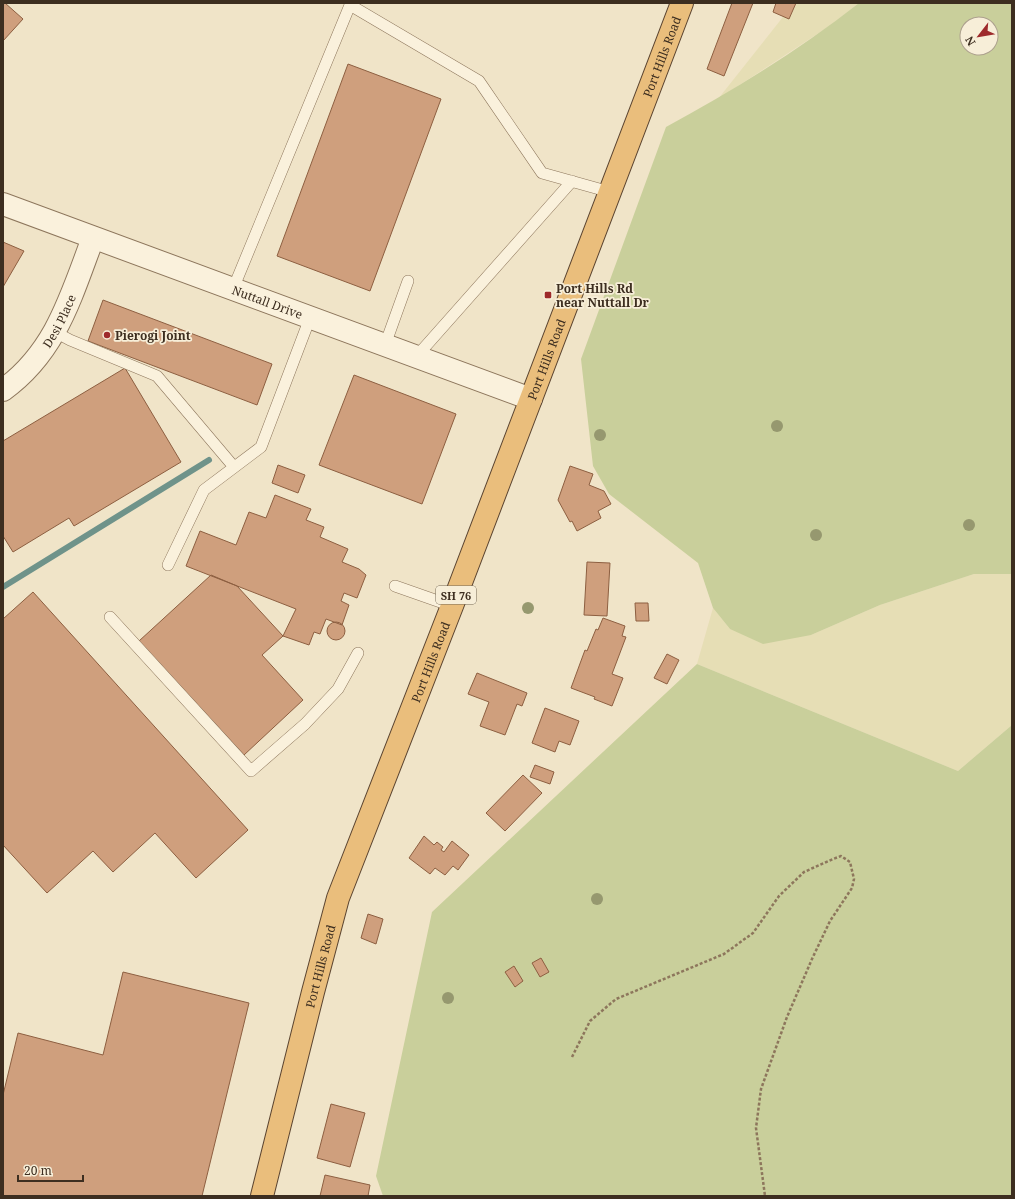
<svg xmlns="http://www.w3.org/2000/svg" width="1015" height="1199" font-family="'Noto Serif',serif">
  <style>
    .farmland { fill: #e6deb5 }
    .green { fill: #c9cf9b; fill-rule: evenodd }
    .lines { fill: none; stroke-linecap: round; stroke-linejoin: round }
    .stream { stroke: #6f938a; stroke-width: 6 }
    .building { fill: #cf9f7d; stroke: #8d5f41 }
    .service-casing { stroke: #8d765c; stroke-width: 12 }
    .minor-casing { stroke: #8d765c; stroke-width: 24 }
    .trunk-casing { stroke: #5b4430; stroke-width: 24 }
    .path { stroke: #8d765c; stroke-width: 2.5; stroke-dasharray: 3 2; stroke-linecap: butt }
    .service { stroke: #faf1dc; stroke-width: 11 }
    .minor { stroke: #faf1dc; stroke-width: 22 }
    .trunk { stroke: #eabe7c; stroke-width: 22 }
    .tree { fill: #96986f }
    .poi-dot { fill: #9e2a2b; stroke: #f7eed8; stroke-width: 1.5 }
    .labels { text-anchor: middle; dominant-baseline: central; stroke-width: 3.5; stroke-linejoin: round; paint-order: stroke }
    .shield { fill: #f7eed8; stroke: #756857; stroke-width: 1 }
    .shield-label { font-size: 11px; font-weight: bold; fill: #3d2e20 }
    .street-label { font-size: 12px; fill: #3d2e20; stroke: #f7eed8 }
    .poi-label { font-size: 12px; font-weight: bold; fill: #3d2e20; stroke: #f7eed8; text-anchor: start }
  </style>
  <rect width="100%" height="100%" fill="#f0e4c8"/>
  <path class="farmland" d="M794,3H859L831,25L718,99Z
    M974,574H1012V725L958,771L697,664L713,608L730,629L811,635L880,605Z"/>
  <path class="green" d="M859,3H1012V574H974L880,605L811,635L763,644L730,629L713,608L698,563L609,494L593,466L581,359L666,127C733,91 799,50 859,3ZM967,24H991V48H967Z
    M697,664L958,771L1012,725V1196H383L376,1176L432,912Z"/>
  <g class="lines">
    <path class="stream" d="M3,587L209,460"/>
  </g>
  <path class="building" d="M3,3H5L23,19L3,41Z
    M732,3H753L724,76L707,69Z
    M776,3H796L789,19L773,12Z
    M348,64L441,99L370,291L277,256Z
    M3,242L24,251L3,287Z
    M103,300L272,364L257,405L88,341Z
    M125,368L181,462L74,526L69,518L13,552L3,536V441Z
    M354,375L456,414L422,504L319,465Z
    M278,465L305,475L298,493L272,483Z
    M570,466L593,474L589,485L604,491L611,504L598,511L601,518L577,531L572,521L570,522L558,500Z
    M275,495L311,509L306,520L324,527L320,537L348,549L342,562L359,569L366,575L357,598L344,593L341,601L349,605L342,625L326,619L320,634L314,632L309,645L283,636L296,609L186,566L200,531L236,545L249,512L266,518Z
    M587,562L610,563L607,616L584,615Z
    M211,575L237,586L283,636L262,655L303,700L244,755L139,641Z
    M33,592L248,830L196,878L155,833L113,872L93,851L47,893L3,845V619Z
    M635,603H648L649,621H636Z
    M603,618L625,626L622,636L626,637L612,674L623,678L612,706L594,699L595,697L571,688L585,650L587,651L596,629L598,630Z
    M327 631a9 9 0 1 1 18 0a9 9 0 1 1-18 0Z
    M667,654L679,660L667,684L654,678Z
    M477,673L527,693L522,706L517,704L505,735L480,726L489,702L468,694Z
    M545,708L579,721L570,745L559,741L555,752L532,743Z
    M535,765L554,772L550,784L530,777Z
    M523,775L542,793L505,831L486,813Z
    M424,836L434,845L437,842L443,847L441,850L444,852L452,841L469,855L458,870L453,866L445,875L435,868L430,874L409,858Z
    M368,914L383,919L376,944L361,938Z
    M541,958L549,972L540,977L532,963Z
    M514,966L523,981L515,987L505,972Z
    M123,972L249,1003L202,1196H3V1095L18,1033L103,1055Z
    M331,1104L365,1113L350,1167L317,1158Z
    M325,1175L370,1185L368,1196H320Z"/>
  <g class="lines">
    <defs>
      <path id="service" d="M233,289L350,5L479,81L542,173L610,192
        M55,332L70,340L157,376L234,467
        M385,345L408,281
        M416,357L572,181
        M168,565L204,490L261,447L310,318
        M395,586L452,606
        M110,617L251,771L305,724L338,689L358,653"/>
      <g id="minor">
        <path id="s1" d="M3,204L531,399"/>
        <path id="s2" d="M3,390C56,352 71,296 93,238"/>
      </g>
      <g id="trunk">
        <path id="s3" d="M262,1196L313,992L338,898L452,606L682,3"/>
      </g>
    </defs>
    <use href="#service" class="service-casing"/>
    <use href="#minor" class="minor-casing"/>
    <use href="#trunk" class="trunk-casing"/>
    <path class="path" d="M572,1057L590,1021L616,999L724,954L753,933L779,896L804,872L833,859L841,856L850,862L854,879L852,888L830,921L812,959L787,1017L761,1089L756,1128L765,1196"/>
    <use href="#service" class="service"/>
    <use href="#minor" class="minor"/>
    <use href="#trunk" class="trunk"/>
  </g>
  <g class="tree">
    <circle cx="777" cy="426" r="6"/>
    <circle cx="600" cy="435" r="6"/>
    <circle cx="969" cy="525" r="6"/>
    <circle cx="816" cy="535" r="6"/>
    <circle cx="528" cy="608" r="6"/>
    <circle cx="597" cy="899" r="6"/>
    <circle cx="448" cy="998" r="6"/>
  </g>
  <g class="poi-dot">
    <rect x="544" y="291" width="8" height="8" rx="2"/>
    <circle cx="107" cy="335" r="4"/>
  </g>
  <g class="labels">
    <rect class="shield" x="436" y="586" width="40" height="18" rx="3"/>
    <g class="shield-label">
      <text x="456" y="595">SH 76</text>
    </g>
    <g class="street-label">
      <text stroke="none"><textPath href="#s3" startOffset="1209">Port Hills Road</textPath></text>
      <text stroke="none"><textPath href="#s1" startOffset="282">Nuttall Drive</textPath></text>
      <text stroke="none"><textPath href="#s2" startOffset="90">Desi Place</textPath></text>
      <text stroke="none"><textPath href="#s3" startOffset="885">Port Hills Road</textPath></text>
      <text stroke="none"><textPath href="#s3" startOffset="561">Port Hills Road</textPath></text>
      <text stroke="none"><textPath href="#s3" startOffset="237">Port Hills Road</textPath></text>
    </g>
    <g class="poi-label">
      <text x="556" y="288">Port Hills Rd<tspan x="556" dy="14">near Nuttall Dr</tspan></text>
      <text x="115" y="335">Pierogi Joint</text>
    </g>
  </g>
  <rect width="1015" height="1199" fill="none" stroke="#3d2e20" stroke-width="8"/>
  <g transform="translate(979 36) rotate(239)"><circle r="19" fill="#f7eed8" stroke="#ada18e"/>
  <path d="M0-3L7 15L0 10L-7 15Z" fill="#9e2a2b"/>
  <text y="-6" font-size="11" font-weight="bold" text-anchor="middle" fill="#3d2e20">N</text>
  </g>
  <path d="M18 1175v6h65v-6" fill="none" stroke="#3d2e20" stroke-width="2"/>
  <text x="24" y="1175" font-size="12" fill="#3d2e20" stroke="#f7eed8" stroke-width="3" paint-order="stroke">20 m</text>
</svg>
